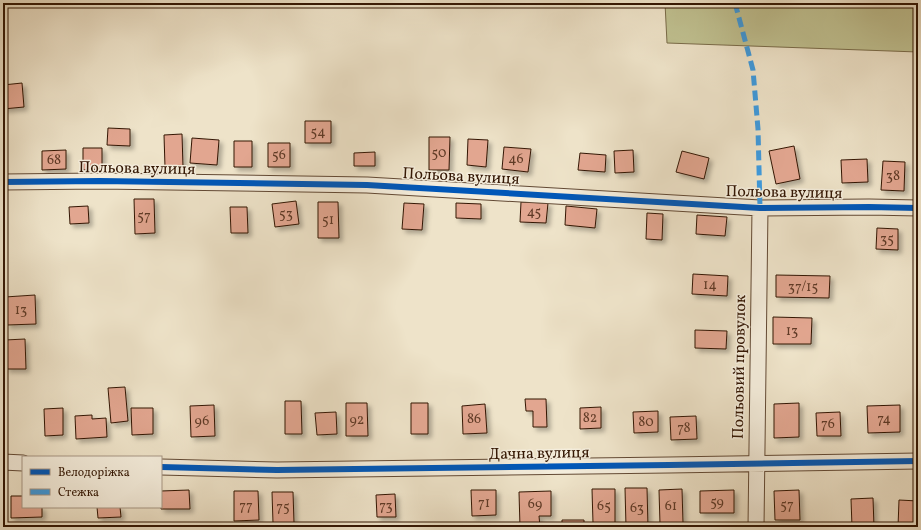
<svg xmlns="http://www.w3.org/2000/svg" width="921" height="530" font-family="Vollkorn,serif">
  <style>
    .green { fill: #c0c191; stroke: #7a6c4a }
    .building { fill: #e2a690; stroke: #331603; filter: url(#shadow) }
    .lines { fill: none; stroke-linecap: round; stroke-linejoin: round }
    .street-casing { stroke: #624934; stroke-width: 17 }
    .street { stroke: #f4eddc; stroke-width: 15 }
    .quiet { stroke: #3e9add; stroke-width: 5; stroke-dasharray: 10 5; stroke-linecap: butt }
    .cycleway-casing { stroke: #f4eddc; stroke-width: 8 }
    .cycleway { stroke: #0057b8; stroke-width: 6 }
    .labels { text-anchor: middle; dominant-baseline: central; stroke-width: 3; stroke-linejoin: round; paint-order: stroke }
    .number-label { font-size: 14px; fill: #5f3a26 }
    .street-label { font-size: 16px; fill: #331603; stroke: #f4eddc }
  </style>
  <defs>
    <filter id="shadow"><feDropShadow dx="3.5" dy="3.5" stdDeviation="2" flood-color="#0004"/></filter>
  </defs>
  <rect width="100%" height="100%" fill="#eee3c9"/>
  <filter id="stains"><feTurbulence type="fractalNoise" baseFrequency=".005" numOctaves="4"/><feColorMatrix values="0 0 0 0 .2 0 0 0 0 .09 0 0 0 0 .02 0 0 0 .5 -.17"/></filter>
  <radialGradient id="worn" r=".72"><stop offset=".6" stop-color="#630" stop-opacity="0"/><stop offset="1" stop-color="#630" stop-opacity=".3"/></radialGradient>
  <path class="green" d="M665,3H918V52L667,43Z"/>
  <path class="building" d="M22,83L24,107L3,109V85Z
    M305,121H331V143H305Z
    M108,128L130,129V146L107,145Z
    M182,134L183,167H165L164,135Z
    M429,137H450L449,170H429Z
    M192,138L219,140L217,165L190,163Z
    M468,139L488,140L486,167L467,165Z
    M234,141H252V167H234Z
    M268,143H290V167H268Z
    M794,146L800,179L776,184L769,151Z
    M504,147L531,149L528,172L502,169Z
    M83,148H102V169L83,170Z
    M66,150V169L42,170V151Z
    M633,150L634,172L615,173L614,151Z
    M682,151L709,158L704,179L676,172Z
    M375,152V166H354V153Z
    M580,153L606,155L605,172L578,170Z
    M867,159L868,182L842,183L841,160Z
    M883,161L905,162L904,191L881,190Z
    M134,199H154L155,233L135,234Z
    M296,201L299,224L275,227L272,204Z
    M318,202H338L339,238H318Z
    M521,202L548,203L546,223L520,222Z
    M404,203L424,204L422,230L402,229Z
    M456,203L481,204V219L456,218Z
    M88,206L89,223L70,224L69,207Z
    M566,206L597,209L595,228L565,225Z
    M230,207H247L248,233H231Z
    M647,213L663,214L662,240L646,239Z
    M697,215L727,217L725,236L696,234Z
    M877,228L898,229V250L876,249Z
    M693,274L728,276L727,296L692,294Z
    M776,275L830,276L829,298L776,297Z
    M35,295L36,324L7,325L5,297Z
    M773,317L812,318L811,344H773Z
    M695,330L727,331L726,349L695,348Z
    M25,339L26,369H6L5,340Z
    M125,387L128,421L111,423L108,388Z
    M525,399H546L547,427H533V411H526Z
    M285,401H301L302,434H285Z
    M346,403H367L368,436H346Z
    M411,403H428V434H411Z
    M799,403V437L774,438V404Z
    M485,404L487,433L463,434L462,406Z
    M214,405L215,436L191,437L190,406Z
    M900,405V432L868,433L867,406Z
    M601,407V428L580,429V408Z
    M63,408V435L45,436L44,409Z
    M131,408H153V434L132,435Z
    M658,411V432L634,433L633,412Z
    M336,412L337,434L317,435L315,413Z
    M840,412L841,436H817L816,413Z
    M92,415V419L106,418L107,437L76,439L75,416Z
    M696,416L697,439L671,440L670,417Z
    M625,488H647L648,527H626Z
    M592,489H615V523H593Z
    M682,489L683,523L660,524L659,490Z
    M189,490L190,509H161V491Z
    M471,490H496V515L472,516Z
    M734,490V513H700V491Z
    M799,490L800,520H775L774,491Z
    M234,491H258L259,520L234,521Z
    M551,491V516H539L540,527H520L519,492Z
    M272,492H293L294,523H273Z
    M395,494L396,517H377L376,495Z
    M11,496H23V507H42V517L11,518Z
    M873,498L874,527H852L851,499Z
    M899,500L918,501V527H898Z
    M97,507H120L121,517L98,518Z
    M562,520H584V527H562Z"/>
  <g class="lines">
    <defs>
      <path id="street" d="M3,182L100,181L367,185L760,208L869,207L918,208
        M3,462L23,463
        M161,467L277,470L669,465L918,461
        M756,527L760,208"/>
    </defs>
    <use href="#street" class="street-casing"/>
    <use href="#street" class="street"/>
    <path class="quiet" d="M735,3L753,70L758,129L760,208"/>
    <defs>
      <path id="cycleway" d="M3,182L100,181L367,185L760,208L869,207L918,208
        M161,467L277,470L669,465L918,461"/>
    </defs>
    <use href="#cycleway" class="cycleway-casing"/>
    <use href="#cycleway" class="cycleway"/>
  </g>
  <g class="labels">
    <g class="number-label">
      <text x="318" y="132">54</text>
      <text x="439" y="153">50</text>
      <text x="279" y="155">56</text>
      <text x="516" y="159">46</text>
      <text x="54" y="160">68</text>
      <text x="893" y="176">38</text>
      <text x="534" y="212">45</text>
      <text x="286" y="214">53</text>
      <text x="144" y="216">57</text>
      <text x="328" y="220">51</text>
      <text x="887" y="239">35</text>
      <text x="710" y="285">14</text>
      <text x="803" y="287">37/15</text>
      <text x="21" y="310">13</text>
      <text x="792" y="331">13</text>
      <text x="590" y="418">82</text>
      <text x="474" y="419">86</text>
      <text x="884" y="419">74</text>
      <text x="357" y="420">92</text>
      <text x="202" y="421">96</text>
      <text x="646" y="422">80</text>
      <text x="828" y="424">76</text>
      <text x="684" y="428">78</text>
      <text x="717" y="502">59</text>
      <text x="484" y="503">71</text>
      <text x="535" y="504">69</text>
      <text x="787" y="505">57</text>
      <text x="246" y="506">77</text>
      <text x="386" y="506">73</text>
      <text x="604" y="506">65</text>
      <text x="671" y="506">61</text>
      <text x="283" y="507">75</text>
      <text x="637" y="508">63</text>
    </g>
    <g class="street-label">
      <text transform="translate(137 169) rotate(1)">Польова вулиця</text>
      <text transform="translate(461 177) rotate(3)">Польова вулиця</text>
      <text transform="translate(784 193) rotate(1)">Польова вулиця</text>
      <text transform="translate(740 367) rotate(-89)">Польовий провулок</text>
      <text transform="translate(539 454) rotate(-1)">Дачна вулиця</text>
    </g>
  </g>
  <rect width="921" height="530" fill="none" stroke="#eee3c9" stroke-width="16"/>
  <rect x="4" y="4" width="913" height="522" fill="none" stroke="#331603" stroke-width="2"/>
  <rect x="8" y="8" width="905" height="514" fill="none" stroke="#331603"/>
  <rect x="22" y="456" width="140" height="52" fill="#f4eddc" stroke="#a79785"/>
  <rect x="30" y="469" width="20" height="6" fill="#0057b8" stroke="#a79785"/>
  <text x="58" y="476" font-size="12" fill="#331603">Велодоріжка</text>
  <rect x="30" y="489" width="20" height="6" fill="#3e9add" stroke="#a79785"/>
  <text x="58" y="496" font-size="12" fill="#331603">Стежка</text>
  <rect width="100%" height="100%" filter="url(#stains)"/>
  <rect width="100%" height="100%" fill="url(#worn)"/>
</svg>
